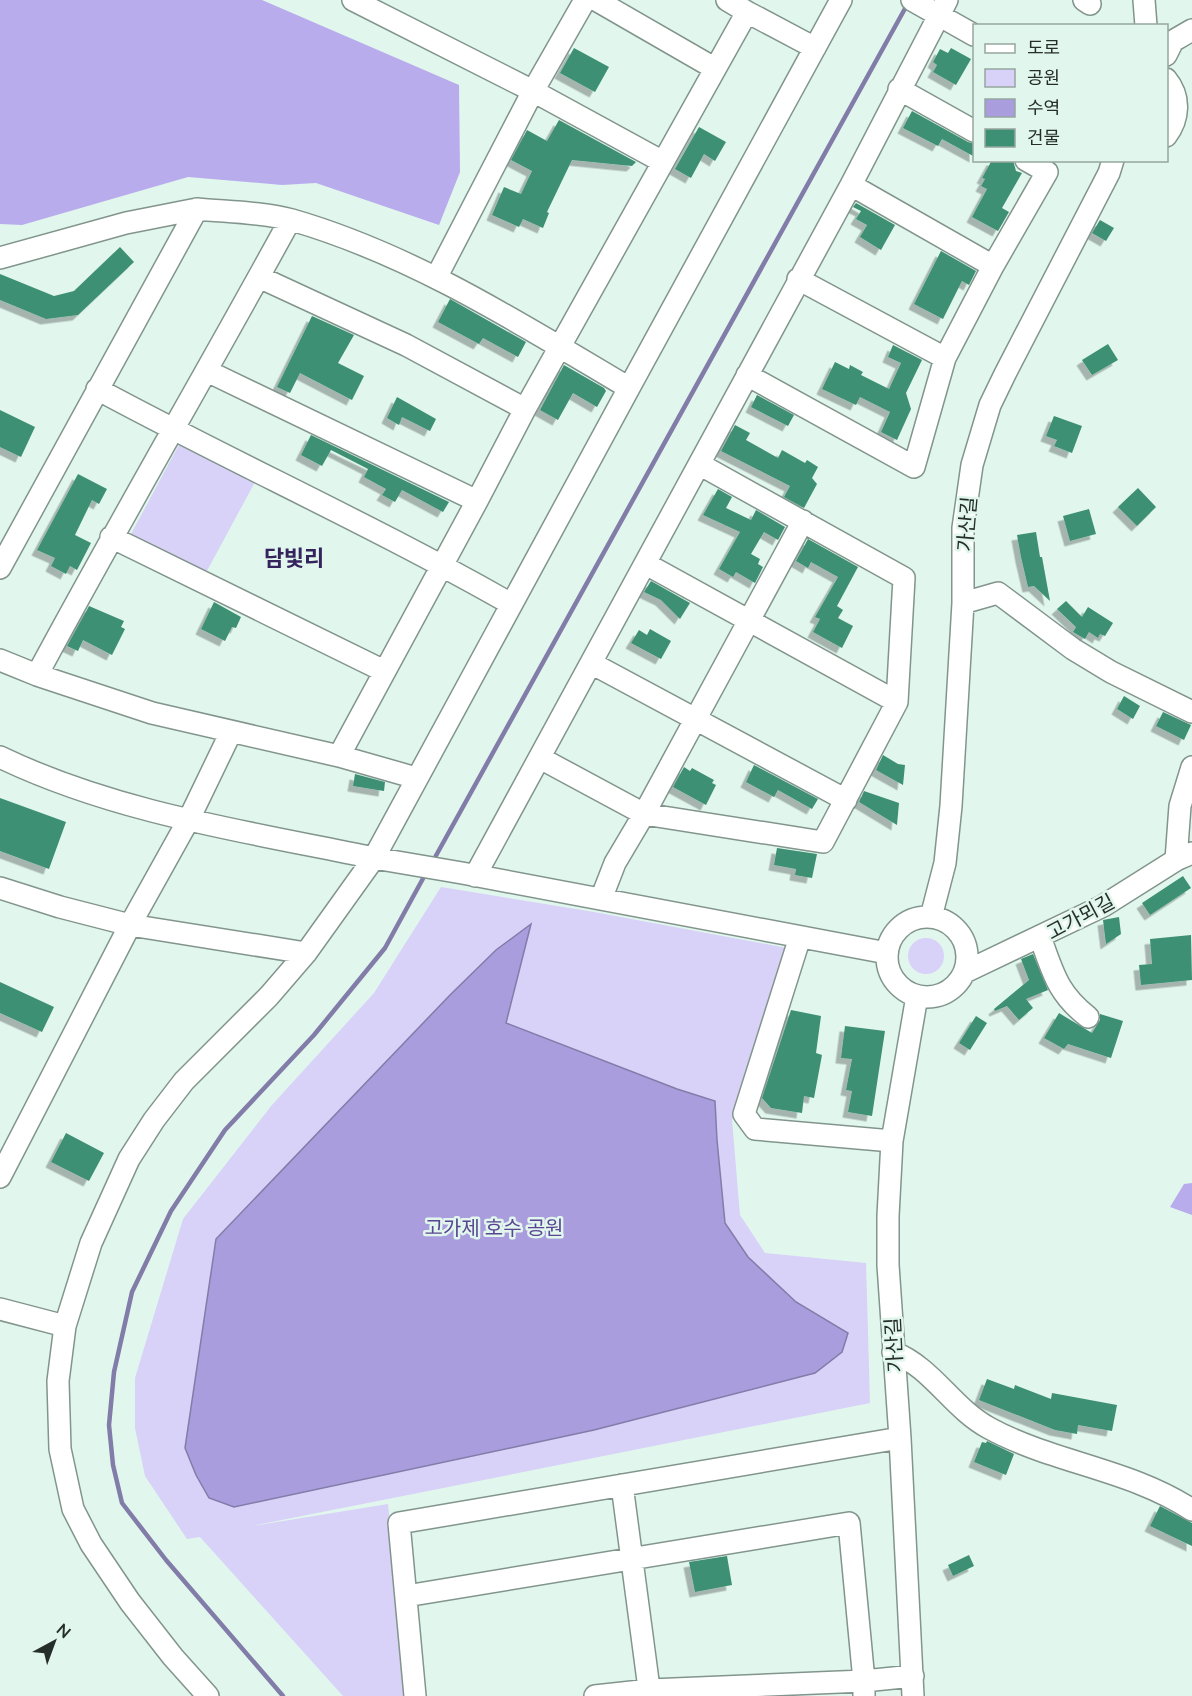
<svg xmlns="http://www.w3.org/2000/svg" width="1192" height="1696" font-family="Lato,'Noto Sans KR',sans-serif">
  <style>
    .green { fill: #d8d1f8 }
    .forest { fill: #b9aced }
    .water { fill: #aa9ddd; stroke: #827ca8; stroke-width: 1.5 }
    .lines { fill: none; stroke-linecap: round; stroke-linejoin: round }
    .stream { stroke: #827ca8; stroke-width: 4.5 }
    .building { fill: #3d9073; filter: url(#shadow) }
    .minor-casing { stroke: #82958c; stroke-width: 24 }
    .minor { stroke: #fff; stroke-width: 21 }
    .labels { text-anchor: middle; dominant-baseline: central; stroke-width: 5; stroke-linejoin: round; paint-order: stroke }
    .street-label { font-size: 20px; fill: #262e2b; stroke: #e1f6ed }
    .park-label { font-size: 20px; fill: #5a4592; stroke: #e1f6ed }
    .quarter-label { font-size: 22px; font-weight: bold; fill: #35235e; stroke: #e1f6ed }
  </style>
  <defs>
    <filter id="shadow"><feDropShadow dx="-5.5" dy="5.5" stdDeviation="0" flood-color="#0004"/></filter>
  </defs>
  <rect width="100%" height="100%" fill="#e1f6ed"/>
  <path class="green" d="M181,441L255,482L202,580L131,541V534Z
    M441,887L594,912L787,948L732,1120L740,1215L765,1253L866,1263L870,1403L252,1526L388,1504L408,1696H343L200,1537L187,1539L145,1476L135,1428V1378L183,1219L272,1105L374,993Z
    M908 956a18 18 0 1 1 36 0a18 18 0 1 1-36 0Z"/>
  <path class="forest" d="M0,0H262L459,85L460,172L439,225L316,183L282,185L188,177L22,225L0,224Z
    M1192,1183V1215L1170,1207L1184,1184Z"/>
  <path class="water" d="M531,924L506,1023L677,1089L715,1101L717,1140L725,1223L748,1257L796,1302L848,1333L842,1352L815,1373L594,1430L234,1507L209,1498L196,1475L185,1448L216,1239L450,995L496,950Z"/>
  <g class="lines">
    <path class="stream" d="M433,861L907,5
      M283,1696L166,1560L122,1503L113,1465L109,1425L114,1372L132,1292L171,1211L225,1130L314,1035L385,948L426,873"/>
  </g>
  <path class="building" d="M574,48L609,67L595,92L560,73Z
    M951,48L971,59L956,85L933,72L937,65L933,62L940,49L948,53Z
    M912,111L968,142L975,144V157L942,139L938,146L903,128Z
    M559,120L636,162L632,166L572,160L547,212L549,213L543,228L523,219L519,227L492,215L504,187L521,194L532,171L511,160L527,130L547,141Z
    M699,127L726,142L715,161L704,154L691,178L675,169Z
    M992,160H1013L1016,171L1022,173L1002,208L1009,212L998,231L972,217L987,189L981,186L985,179L982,178Z
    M856,203L895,225L881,250L860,237L867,225L856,219L861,211L853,207Z
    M1100,220L1114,228L1106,241L1092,233Z
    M120,247L134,262L78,315L46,319L0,300V274L54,296L74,291Z
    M941,251L976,271L969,285L962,281L943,319L914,304Z
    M450,299L526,342L518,357L483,338L479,344L438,322Z
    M312,316L354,335L338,363L364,376L352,400L300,373L290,393L277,387Z
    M1108,344L1118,360L1092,375L1082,360Z
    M893,345L922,360L906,393L911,409L897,440L881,432L890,412L860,397L856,405L822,389L835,362L849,369L850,365L863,372L861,375L889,389L901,363L888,357Z
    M564,365L604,388L606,391L597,407L573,393L558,420L540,410Z
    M757,395L794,415L788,426L751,407Z
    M397,397L436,419L430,431L402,417L399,425L387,418Z
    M0,410L35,427L21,457L0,447Z
    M1054,416L1082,426L1072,453L1054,446L1057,440L1046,436Z
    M735,425L750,433L746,440L778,458L782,450L805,463L807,460L818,467L812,478L817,484L804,508L784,497L790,486L721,451Z
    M311,435L449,502L443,512L402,490L395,502L382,495L386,489L364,477L368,469L331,450L322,466L301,455Z
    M78,474L107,489L99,504L92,500L75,535L91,543L77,570L70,566L66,574L51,566L55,558L37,550Z
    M1138,488L1156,507L1137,526L1118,507Z
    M718,489L732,497L726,508L751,520L756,510L785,527L778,540L764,532L751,554L760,559L758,564L763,567L755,583L736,572L733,577L719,569L740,532L703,515Z
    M1089,509L1096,534L1070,541L1063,516Z
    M1036,532L1040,557H1042L1050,601L1034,586L1028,587L1021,557L1017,535Z
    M808,539L858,567L837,606L843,610L838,618L853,626L842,648L813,632L820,619L815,617L838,577L811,562L808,568L796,561Z
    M651,581L690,603L680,619L661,600L644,592Z
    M1066,601L1082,617L1088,607L1113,623L1105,636L1100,634L1098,638L1089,632L1085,639L1073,632L1076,627L1057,609Z
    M214,602L241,617L236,628L232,627L225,641L201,629Z
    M89,606L124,621L121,627L125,629L112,655L83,640L78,651L67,646Z
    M650,629L671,641L661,659L631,643L639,630L647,635Z
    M1124,696L1140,706L1133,719L1117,709Z
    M1163,712L1191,725L1184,740L1156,726Z
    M883,755L898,764L905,765L903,785L876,770Z
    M754,765L818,799L812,809L778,790L774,797L746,782Z
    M684,767L690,771L692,768L714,780L712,783L716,785L706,805L673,787Z
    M355,774L385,782L384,791L353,786Z
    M864,791L899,803L897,825L859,802Z
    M0,798L66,822L49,869L0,851Z
    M777,848L817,854L812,878L795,875L796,869L774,865Z
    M1183,876L1191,888L1150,915L1142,903Z
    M1119,917L1121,934L1106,944L1103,920Z
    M1191,935L1192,980L1141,985L1139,965L1152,964L1150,939Z
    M1033,954L1048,990L1026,999L1033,1008L1019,1020L1007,1006L995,1011L994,1009L1029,980L1021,959Z
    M0,982L54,1007L42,1032L0,1013Z
    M791,1010L821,1016L816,1053L822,1055L814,1098L804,1096L802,1113L771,1108L762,1098Z
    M1059,1013L1092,1033L1100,1020V1014L1123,1021L1111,1058L1068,1044L1064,1049L1044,1038Z
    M976,1016L987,1023L970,1050L959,1043Z
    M845,1026L885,1031L872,1116L848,1112L852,1091L846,1090L852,1059L841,1058Z
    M66,1133L104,1153L89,1181L51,1162Z
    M987,1379L1014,1389L1015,1385L1051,1399L1052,1393L1117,1405L1112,1431L1078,1425L1077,1434L1055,1430L979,1400Z
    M987,1441L1014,1454L1006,1475L974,1462L982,1442L986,1443Z
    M1160,1506L1192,1523V1546L1150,1526Z
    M969,1555L974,1566L953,1576L948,1565Z
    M727,1556L732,1585L695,1592L689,1562Z"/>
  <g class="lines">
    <defs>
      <path id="minor" d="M353,0L533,91L663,162
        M596,0L714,68
        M912,0L974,35
        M1084,0L1090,4
        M1144,0L1146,26
        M747,12L815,48
        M1166,55L1173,41L1192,30
        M1166,79C1181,97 1179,119 1166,136
        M899,89L974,131
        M851,185L993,266
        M0,258L126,223L197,209
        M259,277L406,345L525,409
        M436,278L533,91L585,0
        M798,279L945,358
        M207,371L477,501
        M747,375L914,467L945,358L993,266L1047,172L1026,160
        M629,388L841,0
        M97,389C234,463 376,527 511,604
        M699,464L904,578L897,702
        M111,537L384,671
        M0,568L197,209C228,212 262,212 292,220C413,255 521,324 629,388L374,858C249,832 116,813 0,757
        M963,603L998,593L1073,649L1111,672L1192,712
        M0,660L37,675L152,713L339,756L416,778
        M591,663L846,800
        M37,675C119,522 207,372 290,220
        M339,756L477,501L525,409L747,12L727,0
        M540,758L644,814L823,842L897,702L646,564
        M1176,860L1180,806L1192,767
        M475,876L851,185L947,0
        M0,888L60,907L130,925L189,819L231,732
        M601,899L615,863L644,814L803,521
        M887 957a40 40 0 1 1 80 0a40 40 0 1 1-80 0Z
        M931,917L945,863L951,806L963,603V528L972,465L990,405L1005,374L1109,173L1113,160
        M800,937L744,1114L755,1129L892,1141
        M1040,937C1053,972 1057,993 1088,1017
        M965,972L1103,906L1176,860L1192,853
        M0,1177L130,925L306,953
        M0,1309L65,1326
        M893,1352C933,1368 952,1408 989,1428C1053,1463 1130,1469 1192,1510
        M622,1485L650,1696
        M406,1596L849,1523L864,1681L913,1676
        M208,1696L173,1657L130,1602L91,1544L73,1509L60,1449L58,1381L65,1326L91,1243L129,1159L154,1120L184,1081L269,996L306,953L374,858L462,873L887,953
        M415,1696L399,1523L900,1438
        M595,1696L650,1690L864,1681V1696
        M913,1696L900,1438L888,1265V1216L892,1141L917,996"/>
    </defs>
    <use href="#minor" class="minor-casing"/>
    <use href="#minor" class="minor"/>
  </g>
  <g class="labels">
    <g class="street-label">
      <text transform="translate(966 524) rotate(-85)">가산길</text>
      <text transform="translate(1080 916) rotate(-28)">고가뫼길</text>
      <text transform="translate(893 1345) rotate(-93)">가산길</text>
    </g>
    <g class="park-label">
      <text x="494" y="1227">고가제 호수 공원</text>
    </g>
    <g class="quarter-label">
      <text x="294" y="557">담빛리</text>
    </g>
  </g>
  <rect x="973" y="24" width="195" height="138" fill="#e1f6ed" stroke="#96a69f" stroke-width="1.5"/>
  <rect x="985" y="44" width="30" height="9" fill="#ffffff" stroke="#96a69f" stroke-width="1.5"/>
  <text x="1027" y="54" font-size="18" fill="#262e2b">도로</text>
  <rect x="985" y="69" width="30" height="18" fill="#d8d1f8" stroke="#96a69f" stroke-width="1.5"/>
  <text x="1027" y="84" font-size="18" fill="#262e2b">공원</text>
  <rect x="985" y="99" width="30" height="18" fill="#aa9ddd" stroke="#96a69f" stroke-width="1.5"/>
  <text x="1027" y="114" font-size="18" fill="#262e2b">수역</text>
  <rect x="985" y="129" width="30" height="18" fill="#3d9073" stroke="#96a69f" stroke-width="1.5"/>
  <text x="1027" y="144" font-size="18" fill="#262e2b">건물</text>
  <g transform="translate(54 1642) rotate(41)" stroke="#e1f6ed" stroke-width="4.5" paint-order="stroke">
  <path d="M0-4.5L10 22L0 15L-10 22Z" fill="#262e2b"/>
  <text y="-9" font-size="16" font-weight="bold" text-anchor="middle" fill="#262e2b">N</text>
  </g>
</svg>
